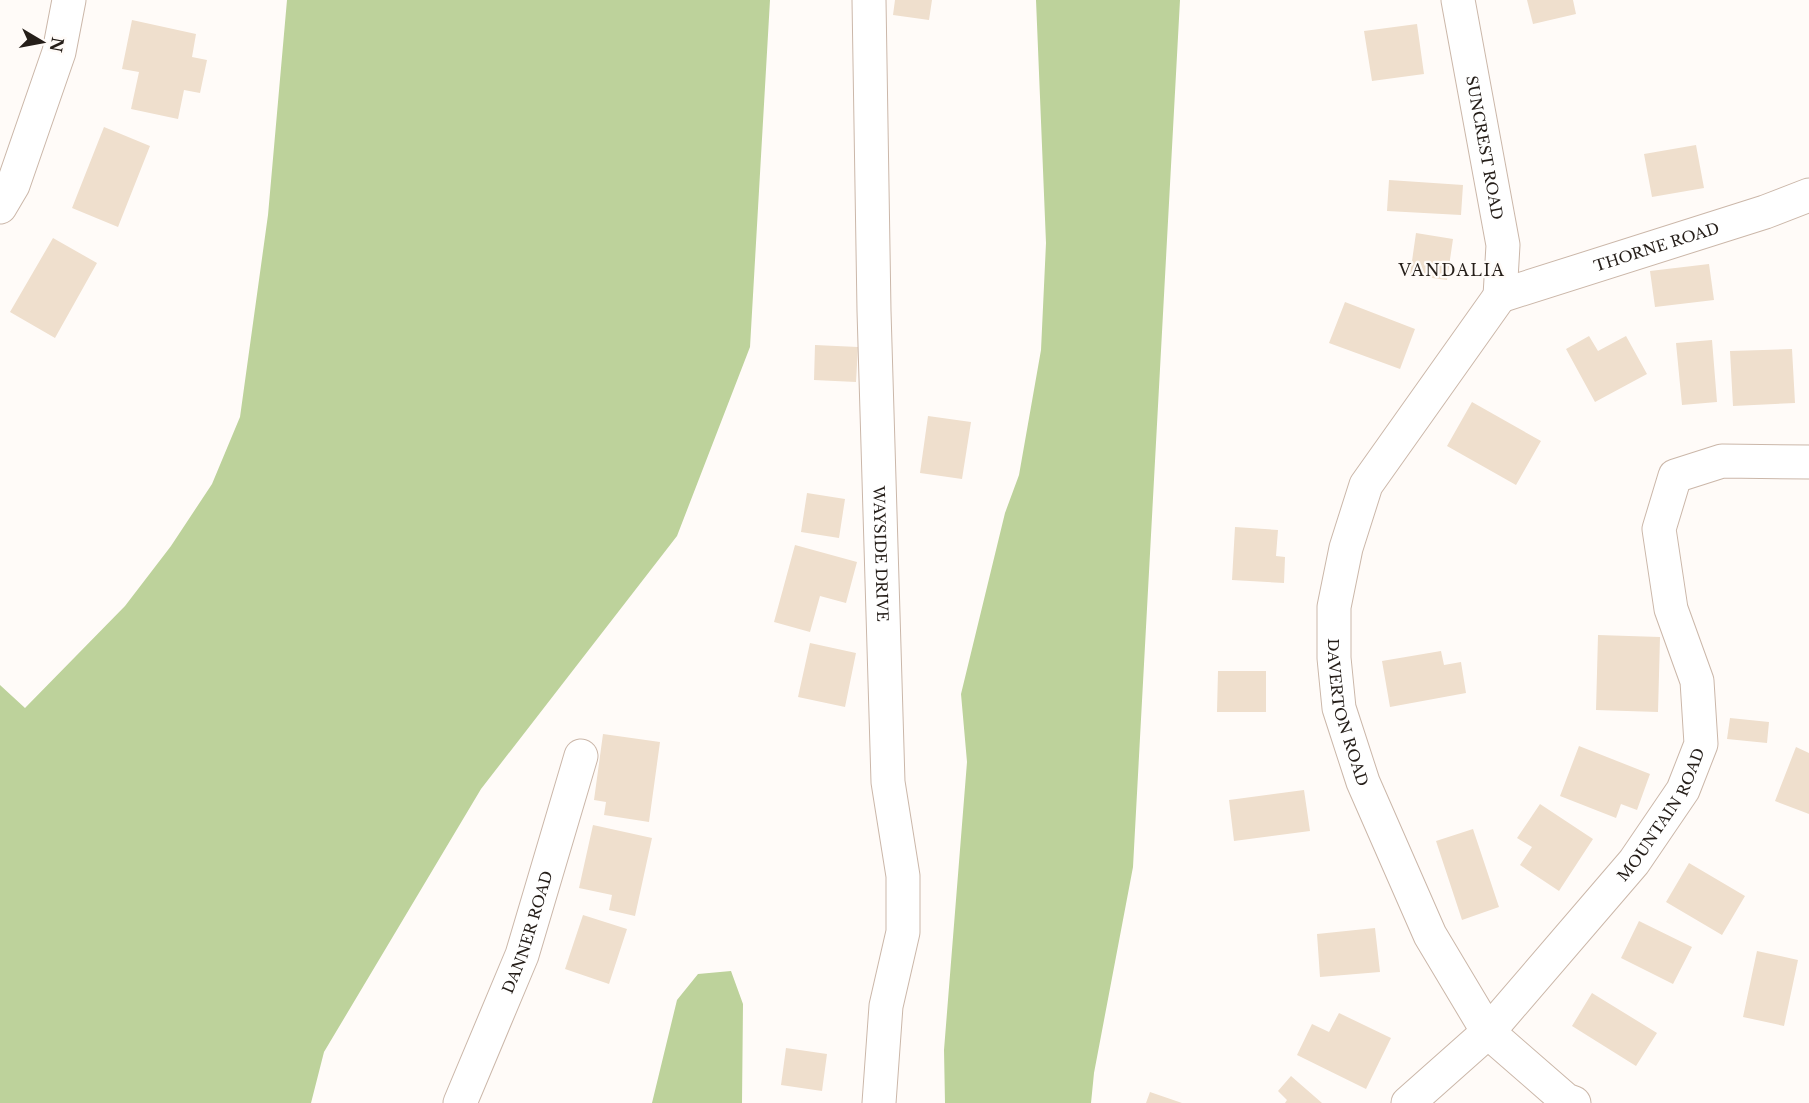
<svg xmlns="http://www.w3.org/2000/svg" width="1809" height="1103" font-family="'Libre Baskerville',serif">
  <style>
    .green { fill: #bdd29b }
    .building { fill: #efdfcd }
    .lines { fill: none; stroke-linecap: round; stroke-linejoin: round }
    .street-casing { stroke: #cbb7a9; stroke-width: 35 }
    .secondary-casing { stroke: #cbb7a9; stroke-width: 35 }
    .street { stroke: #fff; stroke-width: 33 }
    .secondary { stroke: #fff; stroke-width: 33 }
    .labels { text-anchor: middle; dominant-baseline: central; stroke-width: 4.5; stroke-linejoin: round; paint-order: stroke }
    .street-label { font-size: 15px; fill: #251e19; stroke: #fffbf8 }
    .neighbourhood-label { font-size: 16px; letter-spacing: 1.5px; fill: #251e19; stroke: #fffbf8 }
  </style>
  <rect width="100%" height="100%" fill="#fffbf8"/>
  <path class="green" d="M287,0H770L750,347L677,536L481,789L324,1052L311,1103H0V685L25,708L125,606L171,546L212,484L240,417L268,215Z
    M1036,0H1180L1133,867L1094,1073L1091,1103H945L944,1050L967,762L961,694L1005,513L1019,475L1041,350L1046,243Z
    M731,971L743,1004L742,1103H652L677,1000L698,974Z"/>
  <path class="building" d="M895,0H932L929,20L893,15Z
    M1527,0H1573L1576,14L1533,24Z
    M132,20L196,34L192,57L207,60L200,93L184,90L178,119L131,109L139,72L122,69Z
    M1417,24L1424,74L1372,81L1364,31Z
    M104,127L150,146L118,227L72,208Z
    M1696,145L1704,188L1652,197L1644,154Z
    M1389,180L1463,185L1461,215L1387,211Z
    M1416,233L1453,239L1447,280L1410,275Z
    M53,238L97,263L55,338L10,312Z
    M1709,264L1714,300L1655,307L1650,271Z
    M1345,302L1415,329L1400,369L1329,343Z
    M1589,336L1598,351L1626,336L1647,374L1595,402L1566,349Z
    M1712,340L1717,402L1682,405L1676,343Z
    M815,345L858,347L856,382L814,380Z
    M1792,349L1795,403L1733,406L1730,351Z
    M1472,402L1541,441L1516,485L1447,446Z
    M928,416L971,422L962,479L920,473Z
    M807,493L845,499L839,538L801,532Z
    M1235,527L1278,530L1276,556L1285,557L1284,583L1232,580Z
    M795,545L857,562L846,603L820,596L810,632L774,622Z
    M1598,635L1660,637L1658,712L1596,710Z
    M810,643L856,653L845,707L798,697Z
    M1441,651L1444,665L1461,662L1466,693L1390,707L1382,661Z
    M1218,671H1266V712H1217Z
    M1730,718L1769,722L1767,743L1727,739Z
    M603,734L660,742L649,822L604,815L606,802L594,800Z
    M1579,746L1650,774L1637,810L1621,804L1616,818L1560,796Z
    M1796,747L1809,753V814L1775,801Z
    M1304,790L1310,831L1234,841L1229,800Z
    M1540,804L1593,839L1559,891L1520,865L1532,847L1517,838Z
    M593,825L652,838L635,916L609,910L612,895L579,888Z
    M1473,829L1499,907L1462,920L1436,841Z
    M1689,863L1745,896L1722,935L1666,902Z
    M583,915L627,929L609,984L565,969Z
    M1639,921L1692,947L1673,984L1621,958Z
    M1375,928L1380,972L1320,977L1317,934Z
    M1757,951L1798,960L1784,1026L1743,1017Z
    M1592,993L1657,1033L1636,1066L1572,1026Z
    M1339,1013L1391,1038L1366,1089L1297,1055L1312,1024L1329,1032Z
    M786,1048L827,1054L822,1091L781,1085Z
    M1291,1076L1322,1103H1285L1287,1100L1278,1091Z
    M1150,1092L1182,1103H1146Z"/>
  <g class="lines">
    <defs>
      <g id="street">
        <path id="s1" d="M869,0L874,311L888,782L903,876V932L886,1006L879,1103"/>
        <path id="s2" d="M1458,0L1503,245L1500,296"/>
        <path id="s3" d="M1500,296L1366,485L1346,548L1334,607V658L1339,708L1363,782L1430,935L1488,1032L1566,1100L1574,1103"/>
        <path id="s4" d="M1500,296L1765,212L1809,195"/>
        <path id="s5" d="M460,1103L522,955L581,756"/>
        <path id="s6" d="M1408,1103L1488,1032L1634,862L1683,790L1701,744L1697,681L1671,609L1659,529L1675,476L1722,461L1809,462"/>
      </g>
      <path id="secondary" d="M0,207L13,185L59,52L69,0"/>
    </defs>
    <use href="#street" class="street-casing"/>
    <use href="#secondary" class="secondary-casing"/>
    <use href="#street" class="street"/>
    <use href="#secondary" class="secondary"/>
  </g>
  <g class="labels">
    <g class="street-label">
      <text stroke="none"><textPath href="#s2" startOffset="150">SUNCREST ROAD</textPath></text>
      <text stroke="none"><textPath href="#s4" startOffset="164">THORNE ROAD</textPath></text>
      <text stroke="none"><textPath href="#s1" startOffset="554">WAYSIDE DRIVE</textPath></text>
      <text stroke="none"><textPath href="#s3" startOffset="465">DAVERTON ROAD</textPath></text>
      <text stroke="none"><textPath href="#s6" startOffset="386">MOUNTAIN ROAD</textPath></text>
      <text stroke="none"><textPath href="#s5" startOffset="184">DANNER ROAD</textPath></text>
    </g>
    <g class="neighbourhood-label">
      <text x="1452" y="270">VANDALIA</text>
    </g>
  </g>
  <g transform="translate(42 42) rotate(100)" stroke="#fffbf8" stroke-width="4.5" paint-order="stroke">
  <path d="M0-4.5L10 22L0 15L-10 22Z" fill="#251e19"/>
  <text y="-9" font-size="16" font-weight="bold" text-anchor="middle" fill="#251e19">N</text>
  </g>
</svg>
